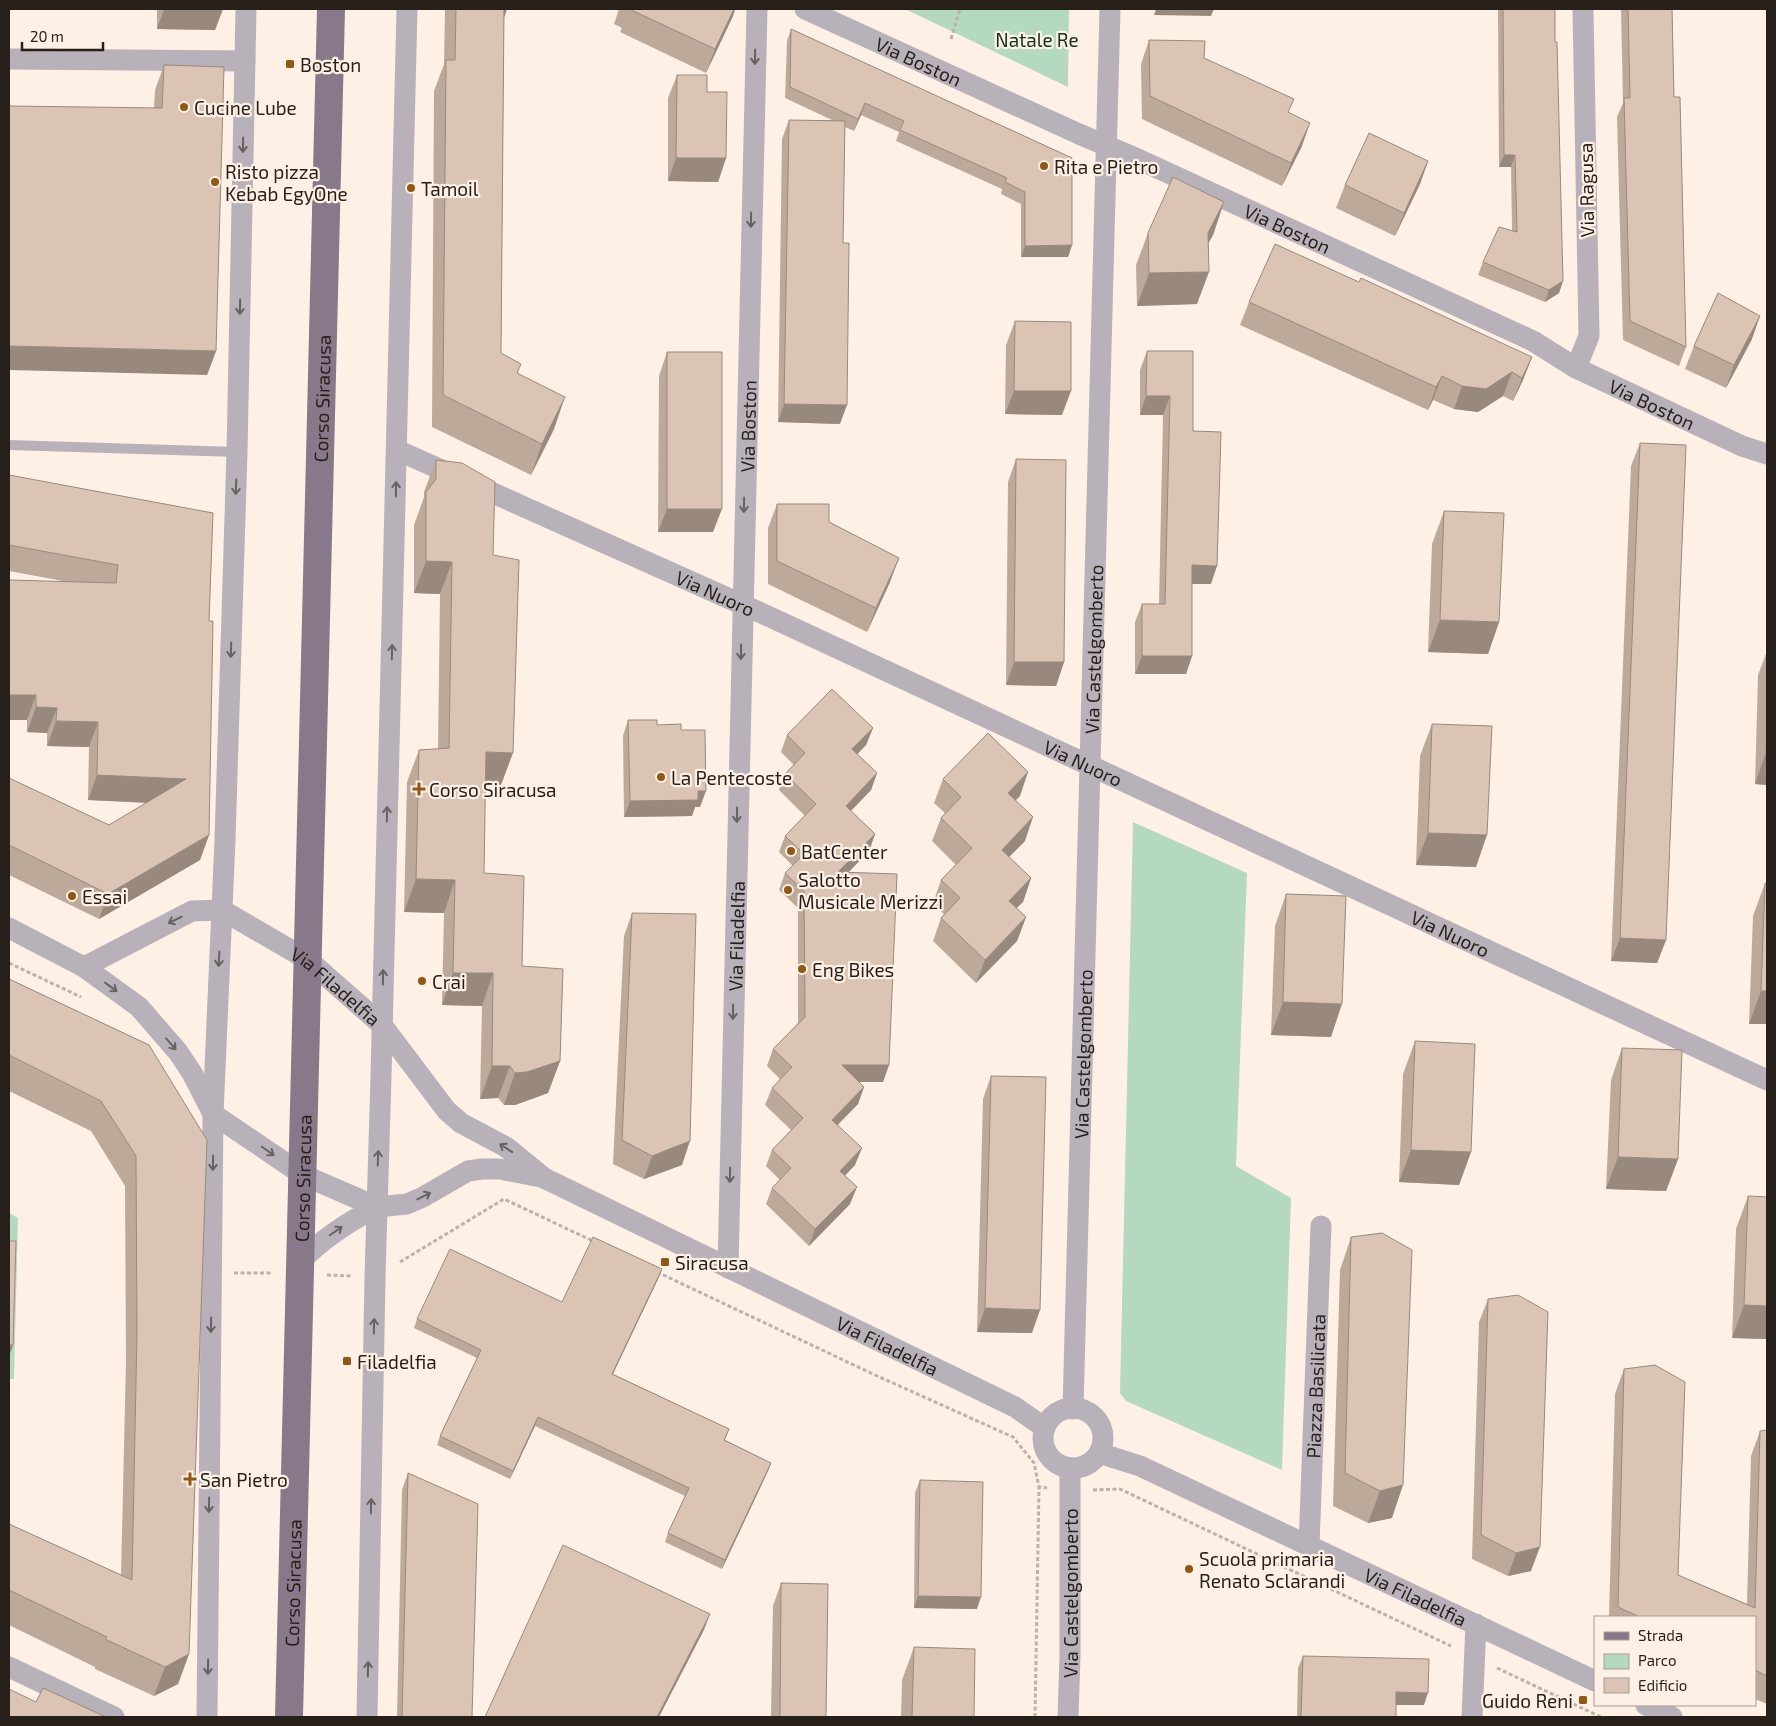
<svg xmlns="http://www.w3.org/2000/svg" width="1776" height="1726" font-family="'Exo 2',sans-serif">
  <style>
    .green { fill: #b5d9c0 }
    .lines { fill: none; stroke-linecap: round; stroke-linejoin: round }
    .path { stroke: #beb1a8; stroke-width: 3; stroke-dasharray: 4 2.5; stroke-linecap: butt }
    .service { stroke: #b8b1ba; stroke-width: 10 }
    .minor { stroke: #b8b1ba; stroke-width: 21 }
    .primary { stroke: #877989; stroke-width: 28 }
    .wall { fill: #bca99a }
    .shaded-wall { fill: #99897d }
    .building { fill: #dbc4b3; stroke: #99897d }
    .oneway { stroke: #686161 }
    .poi-dot { fill: #915714; stroke: #fff0e6; stroke-width: 2 }
    .labels { text-anchor: middle; dominant-baseline: central; stroke-width: 4.5; stroke-linejoin: round; paint-order: stroke }
    .park-label { font-size: 19px; fill: #0d351e; stroke: #fff0e6 }
    .street-label { font-size: 19px; fill: #271f19; stroke: #fff0e6 }
    .poi-label { font-size: 19px; fill: #271f19; stroke: #fff0e6; text-anchor: start }
  </style>
  <rect width="100%" height="100%" fill="#fff0e6"/>
  <path class="green" d="M905,9H1069L1068,87Z
    M1133,822L1247,873L1236,1166L1291,1198L1282,1470L1126,1401L1120,1393Z
    M9,1213L18,1218L14,1379H9Z"/>
  <g class="lines">
    <path class="path" d="M951,39L960,9
      M9,963L81,997
      M400,1262L504,1199L595,1242
      M657,1272L875,1375L1013,1437L1034,1463L1039,1487L1047,1488
      M234,1273H273
      M327,1275L351,1276
      M1093,1490L1120,1489L1451,1646
      M1497,1668L1601,1717
      M1035,1717L1039,1487"/>
    <path class="service" d="M9,445L237,452"/>
    <g class="minor">
      <path id="s1" d="M805,9L1079,134L1140,160L1533,341L1576,368L1742,446L1767,454"/>
      <path d="M9,59L245,61"/>
      <path d="M1576,368L1589,336L1583,9"/>
      <path id="s2" d="M397,450L770,617L1767,1080"/>
      <path d="M9,928L84,967L139,1007L178,1052L192,1073L213,1114L303,1175L377,1207L407,1204L423,1197L468,1171L482,1169H500L541,1177"/>
      <path id="s3" d="M84,967L192,911L222,910L308,960L382,1025L447,1111L461,1123L506,1147L544,1178L1015,1407L1045,1428"/>
      <path d="M301,1261C323,1238 348,1222 377,1207"/>
      <path id="s4" d="M728,1268L757,9"/>
      <circle cx="1073" cy="1438" r="30"/>
      <path id="s5" d="M1073,1409L1110,9"/>
      <path id="s6" d="M1099,1453L1140,1466L1595,1681"/>
      <path id="s7" d="M1309,1546L1321,1226"/>
      <path d="M9,1667L114,1717"/>
      <path d="M1646,1705L1672,1717"/>
      <path d="M207,1717L213,1114L225,840L237,452L246,9"/>
      <path d="M367,1717L375,1277L381,1077L407,9"/>
      <path id="s8" d="M1068,1717L1070,1656V1468"/>
      <path d="M1472,1717L1476,1624"/>
    </g>
    <path class="primary" id="s9" d="M289,1717L331,9"/>
  </g>
  <path class="wall" d="M157,9H223L215,30L157,29Z
    M445,9H507L504,17L501,353L517,373L554,429L531,475L432,427L434,91L444,64Z
    M619,9H735L733,16L706,73L620,32L622,28L614,24Z
    M1498,9H1555V42L1563,281L1559,293L1545,302L1478,275L1483,262L1512,231L1511,167H1499Z
    M1621,9H1672L1674,97L1686,347L1679,366L1623,340L1617,117L1623,103Z
    M1766,9H1767V22H1766Z
    M791,29L1072,158V245L1068,257H1021V204L1001,194L1002,189L896,141L899,132L861,115L854,131L845,127L840,424L778,422L782,139L789,120H832L785,98L787,41Z
    M1149,40L1204,58L1289,113L1302,146L1282,186L1142,119L1141,64Z
    M164,65L216,351L207,375L154,108L155,90Z
    M677,75L707,92L726,158L718,182L668,181V98Z
    M1428,161L1420,184L1395,236L1336,208L1345,185Z
    M1224,202L1213,235L1208,242L1197,304L1137,306L1136,265L1148,233Z
    M1359,282L1532,357L1523,380L1513,401L1503,396L1478,412L1454,409L1433,400L1428,410L1240,325L1249,302Z
    M1015,321L1062,415L1005,414L1006,345Z
    M1752,339L1726,388L1685,369L1694,346Z
    M1147,351L1193,431L1211,584H1192V656L1186,674H1135V622L1142,604H1159L1163,415H1140V370Z
    M667,352L713,532H658L659,376Z
    M1640,443L1666,940L1657,963L1611,961L1631,466Z
    M1016,459L1064,662L1056,686L1006,685L1008,482Z
    M436,460L493,555L501,785H485L484,873L522,966L560,1061L548,1093L515,1105H504L498,1098L480,1099L482,1006L442,1005L444,913L404,912L407,782L419,750L438,749L440,594L414,593V525L424,497V492Z
    M9,475L209,621V835L200,860L99,919L9,875V778L109,825L147,803L88,800L89,747L47,746V733L27,732V720L63,581L9,571Z
    M777,504L829,522L890,582L867,632L768,584V528Z
    M1444,511L1499,622L1488,654L1428,652L1432,544Z
    M1767,651V785L1755,784L1758,675Z
    M628,720L657,725L681,730L700,807H695L692,816L624,817L623,736Z
    M1432,724L1476,867L1416,865L1420,756Z
    M873,728L866,745L857,754L877,773L871,790L851,811L875,834L869,851L848,873L889,1065L883,1082H859L864,1087L858,1104L838,1125L855,1165L845,1176L850,1204L809,1246L766,1204L772,1188L780,1180L766,1166L772,1150L791,1130L765,1105L772,1088L780,1079L767,1066L773,1049L798,1023V908L779,890L785,873L793,866L779,852L785,836L805,816L779,790L785,774L794,765L781,752L787,735Z
    M943,779L1020,796L1015,800L1025,841L1009,857L1031,878L1023,902L1016,908L1026,917L1017,941L976,983L933,941L941,918L944,914L933,903L941,880L956,865L932,841L941,818L945,813L934,803Z
    M1765,883L1767,1024H1749L1753,916Z
    M1286,894L1331,1037L1271,1035L1275,926Z
    M632,913L682,1165L644,1179L613,1164L624,936Z
    M9,979L149,1045L189,1654L178,1684L154,1696L95,1669V1667L9,1625V1524L121,1575L126,1361L125,1186L91,1131L9,1091Z
    M1415,1041L1471,1152L1459,1185L1399,1182L1403,1074Z
    M1622,1048L1678,1159L1666,1191L1606,1189L1611,1080Z
    M991,1076L1032,1333L977,1332L983,1099Z
    M1748,1196L1767,1339L1732,1338L1736,1229Z
    M1351,1237L1392,1518L1368,1523L1333,1506L1340,1270Z
    M662,1269L659,1277L613,1374L729,1429L725,1440L771,1463L768,1471L722,1569L665,1542L668,1533L685,1496L535,1426L510,1479L437,1445L440,1436L477,1358L414,1328L417,1319L562,1302Z
    M1488,1299L1531,1571L1508,1576L1472,1559L1479,1322Z
    M1624,1369L1678,1575L1747,1604L1751,1456L1760,1431L1767,1430V1704L1755,1699V1617H1609L1615,1394Z
    M408,1473L472,1717H397L402,1490Z
    M920,1480L977,1609L914,1608L915,1493Z
    M781,1583L826,1717H771L773,1606Z
    M914,1647L974,1717H901L902,1680Z
    M1303,1656L1424,1705H1396V1717H1297L1298,1668Z"/>
  <path class="shaded-wall" d="M164,9H223L215,30L157,29Z
    M500,9H507L500,29Z
    M734,9H735L733,16L706,73L715,49Z
    M1156,9H1214L1211,16L1154,15Z
    M865,103L861,115L854,131L858,119Z
    M1310,123L1302,146L1282,186L1291,163Z
    M1504,155H1515L1511,167H1499Z
    M676,158H726L718,182L668,181Z
    M1428,161L1420,184L1395,236L1404,213Z
    M1224,202L1213,235L1196,266L1208,233Z
    M1072,245L1068,257H1021L1025,246Z
    M1209,272L1197,304L1137,306L1149,273Z
    M1563,281L1559,293L1545,302L1549,290Z
    M1760,316L1752,339L1726,388L1734,365Z
    M9,346L216,351L207,375L9,370Z
    M1532,357L1523,380L1513,401L1522,378Z
    M1512,372L1503,396L1478,412L1454,409L1462,386Z
    M1442,376L1433,400L1428,410L1436,387Z
    M1014,391H1071L1062,415L1005,414Z
    M1146,396H1170L1163,415H1140Z
    M565,397L554,429L531,475L542,444Z
    M784,404L847,405L840,424L778,422Z
    M667,509H722L713,532H658Z
    M899,558L890,582L867,632L876,608Z
    M426,561L452,562L440,594L414,593Z
    M1192,565L1217,566L1211,584H1185Z
    M1440,620L1499,622L1488,654L1428,652Z
    M1142,656H1192L1186,674H1135Z
    M1014,662H1064L1056,686L1006,685Z
    M9,695H36L27,720H9Z
    M36,707L57,708L47,733L27,732Z
    M56,721L98,722L89,747L47,746Z
    M873,728L866,745L846,766L852,749Z
    M486,752L513,753L501,785L474,784Z
    M1766,752H1767V785L1755,784Z
    M1028,772L1020,796L1000,816L1008,793Z
    M877,773L871,790L840,822L846,806Z
    M97,775L186,779L177,804L88,800Z
    M698,791H706L700,807H695L692,816L624,817L630,801Z
    M1033,817L1025,841L993,873L1002,850Z
    M1428,833L1487,835L1476,867L1416,865Z
    M875,834L869,851L832,889L838,872Z
    M209,835L200,860L99,919L108,894Z
    M1031,878L1023,902L1000,924L1009,901Z
    M416,879L455,880L444,913L404,912Z
    M1026,917L1017,941L976,983L985,960Z
    M1620,938L1666,940L1657,963L1611,961Z
    M453,973H493L482,1006L442,1005Z
    M1761,991H1767V1024H1749Z
    M1283,1002L1342,1004L1331,1037L1271,1035Z
    M560,1061L548,1093L515,1105H504L515,1073Z
    M842,1065H889L883,1082H835Z
    M492,1066H510L498,1098L480,1099Z
    M864,1087L858,1104L826,1136L832,1120Z
    M690,1141L682,1165L644,1179L652,1156Z
    M862,1148L855,1165L833,1187L840,1171Z
    M1411,1150L1471,1152L1459,1185L1399,1182Z
    M1618,1157L1678,1159L1666,1191L1606,1189Z
    M857,1187L850,1204L809,1246L815,1229Z
    M662,1269L659,1277L609,1382L612,1374Z
    M1744,1305L1767,1306V1339L1732,1338Z
    M985,1308L1040,1310L1032,1333L977,1332Z
    M9,1345H13L9,1357Z
    M538,1417L535,1426L510,1479L513,1471Z
    M771,1463L768,1471L722,1569L725,1560Z
    M1403,1485L1392,1518L1368,1523L1380,1491Z
    M1540,1547L1531,1571L1508,1576L1516,1553Z
    M918,1596L981,1597L977,1609L914,1608Z
    M710,1614L704,1630L659,1717H657Z
    M189,1654L178,1684L154,1696L165,1667Z
    M1396,1692L1428,1693L1424,1705H1392Z"/>
  <path class="building" d="M456,9H504L501,353L521,364L517,373L565,397L542,444L443,395L446,60H455Z
    M629,9H734L715,49Z
    M1503,9H1555V42H1557L1563,281L1549,290L1483,262L1499,227L1517,232L1515,155H1504Z
    M1628,9H1672L1674,97H1680L1686,347L1630,321L1624,98H1630Z
    M791,29L1072,158V245L1025,246V192L1005,182L1007,178L900,130L904,121L865,103L858,119L790,87Z
    M1149,40L1205,41L1204,58L1294,99L1288,112L1310,123L1291,163L1150,96Z
    M164,65L224,67L216,351L9,346V106L162,108Z
    M677,75H707V92H727L726,158H676Z
    M789,120L845,121L843,243H849L847,405L784,404Z
    M1369,133L1428,161L1404,213L1345,185Z
    M1173,177L1224,202L1208,233L1209,272L1149,273L1148,233Z
    M1275,244L1359,282L1361,278L1532,357L1522,378L1512,372L1486,389L1462,386L1442,376L1436,387L1249,302Z
    M1718,293L1760,316L1734,365L1694,346Z
    M1015,321L1071,322V391H1014Z
    M1147,351H1193V431L1221,432L1217,566L1192,565V656H1142V604H1165L1170,396H1146Z
    M667,352H722V509H667Z
    M1640,443L1686,445L1666,940L1620,938Z
    M1016,459L1066,460L1064,662H1014Z
    M436,460L462,463L495,482L493,555L519,560L513,753L486,752L484,873L524,876L522,966L563,969L560,1061L527,1072L515,1073L510,1066H492L493,973H453L455,880L416,879L419,750L449,748L452,562L426,561V492L436,479Z
    M9,475L213,513L209,621H213L209,835L108,894L9,845V778L109,825L186,779L97,775L98,722L56,721L57,708L36,707V695H9V580L116,583L118,565L9,545Z
    M777,504H829V522L899,558L876,608L777,561Z
    M1444,511L1504,513L1499,622L1440,620Z
    M832,689L873,728L852,749L877,773L846,806L875,834L838,872L897,874L889,1065H842L864,1087L832,1120L862,1148L840,1171L857,1187L815,1229L772,1188L791,1168L772,1150L803,1118L772,1088L792,1067L773,1049L805,1017L804,891L785,873L804,854L785,836L816,804L785,774L805,753L787,735Z
    M628,720H657V725L681,724V730H705L706,791H698V800L630,801Z
    M1432,724L1492,726L1487,835L1428,833Z
    M1767,730V752H1766Z
    M988,733L1028,772L1008,793L1033,817L1002,850L1031,878L1009,901L1026,917L985,960L941,918L960,898L941,880L972,848L941,818L961,797L943,779Z
    M1765,883H1767V991H1761Z
    M1286,894L1346,896L1342,1004L1283,1002Z
    M632,913L696,914L690,1141L652,1156L622,1140Z
    M9,979L149,1045L207,1140L189,1654L165,1667L105,1639L107,1637L9,1590V1524L132,1580L137,1332L136,1156L101,1101L9,1055Z
    M1415,1041L1475,1044L1471,1152L1411,1150Z
    M1622,1048L1682,1050L1678,1159L1618,1157Z
    M991,1076L1046,1077L1040,1310L985,1308Z
    M1748,1196L1767,1197V1306L1744,1305Z
    M1382,1233L1412,1250L1403,1485L1380,1491L1345,1473L1351,1237Z
    M593,1237L662,1269L612,1374L729,1429L724,1440L771,1463L725,1560L668,1533L689,1488L538,1417L513,1471L440,1436L481,1350L417,1319L450,1249L562,1302Z
    M9,1241H16L13,1345H9Z
    M1518,1295L1548,1312L1540,1547L1516,1553L1481,1535L1488,1299Z
    M1655,1365L1685,1382L1678,1575L1755,1608L1760,1431L1767,1430V1676L1755,1670V1617H1640L1618,1607L1624,1369Z
    M408,1473L478,1504L472,1717H402Z
    M920,1480L983,1482L981,1597L918,1596Z
    M563,1545L710,1614L657,1717H485Z
    M781,1583L828,1584L826,1717H780Z
    M914,1647L975,1649L974,1717H912Z
    M1303,1656L1429,1659L1428,1693L1396,1692V1717H1301Z
    M43,1688L106,1717H9V1689L36,1702Z"/>
  <defs><path id="oneway-shaft" d="M-6 0H5M1.5-3L5.5 0L1.5 3" fill="none" stroke-width="1.6" stroke-linecap="round" stroke-linejoin="round" transform="scale(1.25)"/></defs>
  <g class="oneway">
    <use href="#oneway-shaft" transform="translate(755 57) rotate(91)"/>
    <use href="#oneway-shaft" transform="translate(243 145) rotate(91)"/>
    <use href="#oneway-shaft" transform="translate(751 220) rotate(91)"/>
    <use href="#oneway-shaft" transform="translate(240 307) rotate(91)"/>
    <use href="#oneway-shaft" transform="translate(236 487) rotate(92)"/>
    <use href="#oneway-shaft" transform="translate(396 489) rotate(-89)"/>
    <use href="#oneway-shaft" transform="translate(744 505) rotate(91)"/>
    <use href="#oneway-shaft" transform="translate(231 650) rotate(92)"/>
    <use href="#oneway-shaft" transform="translate(392 652) rotate(-89)"/>
    <use href="#oneway-shaft" transform="translate(741 652) rotate(91)"/>
    <use href="#oneway-shaft" transform="translate(387 814) rotate(-89)"/>
    <use href="#oneway-shaft" transform="translate(737 815) rotate(91)"/>
    <use href="#oneway-shaft" transform="translate(175 920) rotate(154)"/>
    <use href="#oneway-shaft" transform="translate(219 959) rotate(93)"/>
    <use href="#oneway-shaft" transform="translate(383 977) rotate(-89)"/>
    <use href="#oneway-shaft" transform="translate(111 987) rotate(36)"/>
    <use href="#oneway-shaft" transform="translate(733 1012) rotate(91)"/>
    <use href="#oneway-shaft" transform="translate(171 1044) rotate(49)"/>
    <use href="#oneway-shaft" transform="translate(506 1148) rotate(-146)"/>
    <use href="#oneway-shaft" transform="translate(268 1151) rotate(35)"/>
    <use href="#oneway-shaft" transform="translate(378 1158) rotate(-88)"/>
    <use href="#oneway-shaft" transform="translate(213 1163) rotate(91)"/>
    <use href="#oneway-shaft" transform="translate(730 1175) rotate(91)"/>
    <use href="#oneway-shaft" transform="translate(424 1196) rotate(-27)"/>
    <use href="#oneway-shaft" transform="translate(336 1231) rotate(-35)"/>
    <use href="#oneway-shaft" transform="translate(211 1325) rotate(91)"/>
    <use href="#oneway-shaft" transform="translate(374 1326) rotate(-89)"/>
    <use href="#oneway-shaft" transform="translate(209 1505) rotate(91)"/>
    <use href="#oneway-shaft" transform="translate(371 1506) rotate(-89)"/>
    <use href="#oneway-shaft" transform="translate(208 1667) rotate(91)"/>
    <use href="#oneway-shaft" transform="translate(368 1669) rotate(-89)"/>
  </g>
  <g class="poi-dot">
    <rect x="285" y="59" width="10" height="10" rx="2.5"/>
    <circle cx="184" cy="107" r="5"/>
    <circle cx="1044" cy="166" r="5"/>
    <circle cx="215" cy="182" r="5"/>
    <circle cx="411" cy="188" r="5"/>
    <circle cx="661" cy="777" r="5"/>
    <path d="M416.5 781.5h5v5h5v5h-5v5h-5v-5h-5v-5h5z"/>
    <circle cx="791" cy="851" r="5"/>
    <circle cx="788" cy="890" r="5"/>
    <circle cx="72" cy="896" r="5"/>
    <circle cx="802" cy="969" r="5"/>
    <circle cx="422" cy="981" r="5"/>
    <rect x="660" y="1257" width="10" height="10" rx="2.5"/>
    <rect x="342" y="1356" width="10" height="10" rx="2.5"/>
    <path d="M187.5 1471.5h5v5h5v5h-5v5h-5v-5h-5v-5h5z"/>
    <circle cx="1189" cy="1569" r="5"/>
    <rect x="1578" y="1695" width="10" height="10" rx="2.5"/>
  </g>
  <g class="labels">
    <g class="park-label">
      <text x="1037" y="39">Natale Re</text>
    </g>
    <g class="street-label">
      <text stroke="none"><textPath href="#s1" startOffset="125">Via Boston</textPath></text>
      <text transform="translate(1586 190) rotate(-91)">Via Ragusa</text>
      <text stroke="none"><textPath href="#s1" startOffset="530">Via Boston</textPath></text>
      <text stroke="none"><textPath href="#s9" startOffset="1319">Corso Siracusa</textPath></text>
      <text stroke="none"><textPath href="#s1" startOffset="935">Via Boston</textPath></text>
      <text stroke="none"><textPath href="#s4" startOffset="842">Via Boston</textPath></text>
      <text stroke="none"><textPath href="#s2" startOffset="349">Via Nuoro</textPath></text>
      <text stroke="none"><textPath href="#s5" startOffset="760">Via Castelgomberto</textPath></text>
      <text stroke="none"><textPath href="#s2" startOffset="754">Via Nuoro</textPath></text>
      <text stroke="none"><textPath href="#s2" startOffset="1159">Via Nuoro</textPath></text>
      <text stroke="none"><textPath href="#s4" startOffset="332">Via Filadelfia</textPath></text>
      <text stroke="none"><textPath href="#s3" startOffset="289">Via Filadelfia</textPath></text>
      <text stroke="none"><textPath href="#s5" startOffset="355">Via Castelgomberto</textPath></text>
      <text stroke="none"><textPath href="#s9" startOffset="539">Corso Siracusa</textPath></text>
      <text stroke="none"><textPath href="#s3" startOffset="958">Via Filadelfia</textPath></text>
      <text stroke="none"><textPath href="#s7" startOffset="160">Piazza Basilicata</textPath></text>
      <text stroke="none"><textPath href="#s9" startOffset="134">Corso Siracusa</textPath></text>
      <text stroke="none"><textPath href="#s8" startOffset="124">Via Castelgomberto</textPath></text>
      <text stroke="none"><textPath href="#s6" startOffset="348">Via Filadelfia</textPath></text>
    </g>
    <g class="poi-label">
      <text x="300" y="64">Boston</text>
      <text x="194" y="107">Cucine Lube</text>
      <text x="1054" y="166">Rita e Pietro</text>
      <text x="225" y="171">Risto pizza<tspan x="225" dy="22">Kebab EgyOne</tspan></text>
      <text x="421" y="188">Tamoil</text>
      <text x="671" y="777">La Pentecoste</text>
      <text x="429" y="789">Corso Siracusa</text>
      <text x="801" y="851">BatCenter</text>
      <text x="798" y="879">Salotto<tspan x="798" dy="22">Musicale Merizzi</tspan></text>
      <text x="82" y="896">Essai</text>
      <text x="812" y="969">Eng Bikes</text>
      <text x="432" y="981">Crai</text>
      <text x="675" y="1262">Siracusa</text>
      <text x="357" y="1361">Filadelfia</text>
      <text x="200" y="1479">San Pietro</text>
      <text x="1199" y="1558">Scuola primaria<tspan x="1199" dy="22">Renato Sclarandi</tspan></text>
      <text x="1573" y="1700" text-anchor="end">Guido Reni</text>
    </g>
  </g>
  <rect width="1776" height="1726" fill="none" stroke="#271f19" stroke-width="20"/>
  <rect x="1594" y="1616" width="162" height="90" fill="#fff0e6" stroke="#a99c94"/>
  <rect x="1604" y="1632" width="25" height="8" fill="#877989" stroke="#a99c94"/>
  <text x="1638" y="1641" font-size="15" fill="#271f19">Strada</text>
  <rect x="1604" y="1654" width="25" height="15" fill="#b5d9c0" stroke="#a99c94"/>
  <text x="1638" y="1666" font-size="15" fill="#271f19">Parco</text>
  <rect x="1604" y="1678" width="25" height="15" fill="#dbc4b3" stroke="#a99c94"/>
  <text x="1638" y="1691" font-size="15" fill="#271f19">Edificio</text>
  <path d="M22 42v8h81v-8" fill="none" stroke="#271f19" stroke-width="2.5"/>
  <text x="30" y="42" font-size="15" fill="#271f19" stroke="#fff0e6" stroke-width="4" paint-order="stroke">20 m</text>
</svg>
